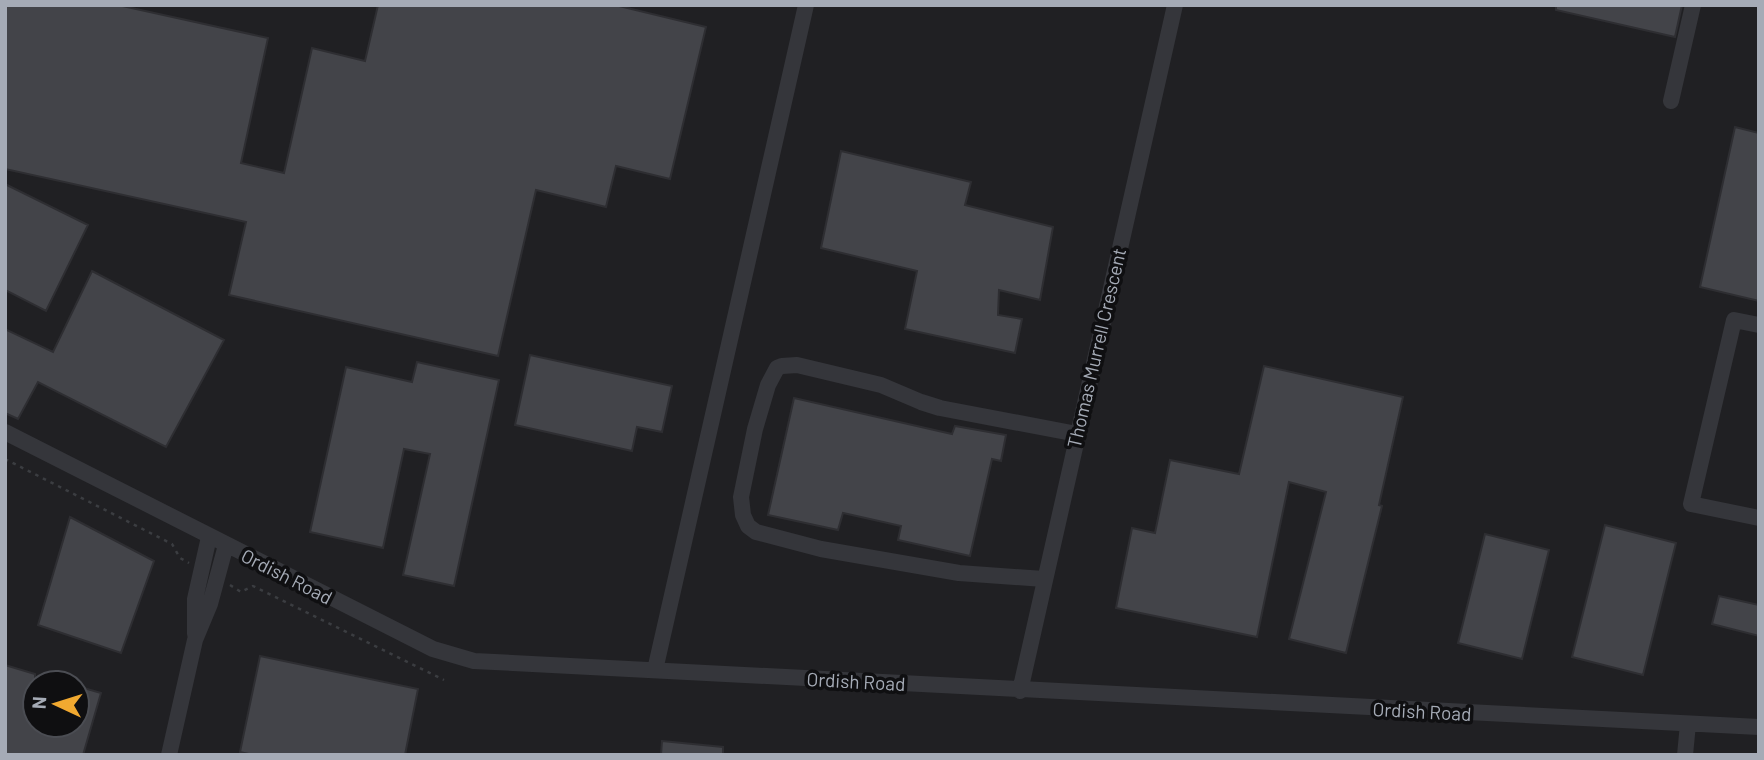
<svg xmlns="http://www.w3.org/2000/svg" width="1764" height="760" font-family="Barlow,sans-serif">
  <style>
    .built { fill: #202023; fill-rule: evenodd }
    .building { fill: #434449; stroke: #2e2e32; stroke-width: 2 }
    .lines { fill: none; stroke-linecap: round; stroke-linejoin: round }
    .path { stroke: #3b3d41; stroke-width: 2.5; stroke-dasharray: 3.5 5; stroke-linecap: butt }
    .minor { stroke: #35363b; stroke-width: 16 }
    .labels { text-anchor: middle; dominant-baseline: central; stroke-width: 7; stroke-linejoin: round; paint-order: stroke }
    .street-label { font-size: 19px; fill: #a5abb6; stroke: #0f0f11 }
  </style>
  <rect width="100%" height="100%" fill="#141416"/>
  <path class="built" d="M5,5H1759V755H5ZM35,683H77V725H35Z"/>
  <path class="building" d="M5,5H118L268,38L241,163L284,173L312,48L365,61L378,5H615L706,27L670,179L616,166L606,207L536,190L498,356L229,295L246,222L5,169Z
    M1556,5H1682L1675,37L1556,10Z
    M1735,127L1759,133V301L1700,287Z
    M841,151L971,182L965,205L1053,227L1040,300L999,290L998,315L1022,319L1015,353L905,329L917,271L821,248Z
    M5,184L88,225L46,311L5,290Z
    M92,271L224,340L166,447L38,382L18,419L5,413V329L53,352Z
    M530,355L672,386L662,432L637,427L632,451L515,425Z
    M417,362L499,380L454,586L403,575L430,454L404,449L383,548L310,532L346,367L412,382Z
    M1264,366L1403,397L1379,505L1382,506L1346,653L1289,639L1326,492L1289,482L1257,637L1116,608L1132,528L1155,533L1170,460L1239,474Z
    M794,398L952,434L955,426L1006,435L1001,461L992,459L970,556L898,540L901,526L843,513L838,530L768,515Z
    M70,517L154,561L121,653L38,625Z
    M1605,525L1676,543L1643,675L1572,657Z
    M1485,534L1549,550L1522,659L1458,643Z
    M1719,596L1759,605V636L1712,624Z
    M260,656L418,689L405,755H253L240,752Z
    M5,665L35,674V725H77V686L101,693L83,755H5Z
    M662,741L723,747V755H661Z"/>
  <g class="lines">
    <path class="path" d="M5,459L172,544L180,558L189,563
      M230,585L241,592L253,586L444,680"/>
    <path class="minor" d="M1671,101L1693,5
      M1759,325L1734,320L1691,504L1759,518
      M5,432L433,649L474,661L1759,727
      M1044,579L959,573L821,549L756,532L748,526L743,515L741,497L755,429L768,385L777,368L782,366L797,365L881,385L921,402L940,408L1077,434
      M195,634V599L209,537
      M655,670L806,5
      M1020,691L1175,5
      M169,755L195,640L210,604L226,545
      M1685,755L1688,724"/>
  </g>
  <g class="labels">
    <g class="street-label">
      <text transform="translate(1096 348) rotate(-77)">Thomas Murrell Crescent</text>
      <text transform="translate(287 576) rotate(27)">Ordish Road</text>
      <text transform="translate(856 681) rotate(3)">Ordish Road</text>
      <text transform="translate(1422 711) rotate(3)">Ordish Road</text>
    </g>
  </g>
  <rect width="1764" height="760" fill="none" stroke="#a5abb6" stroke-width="14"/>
  <g transform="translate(56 704) rotate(274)"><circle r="33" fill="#0f0f11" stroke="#4b4d53" stroke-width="2"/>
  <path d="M0-5L12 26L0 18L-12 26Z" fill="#f1a930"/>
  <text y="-10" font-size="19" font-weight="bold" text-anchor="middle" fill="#a5abb6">N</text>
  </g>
</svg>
